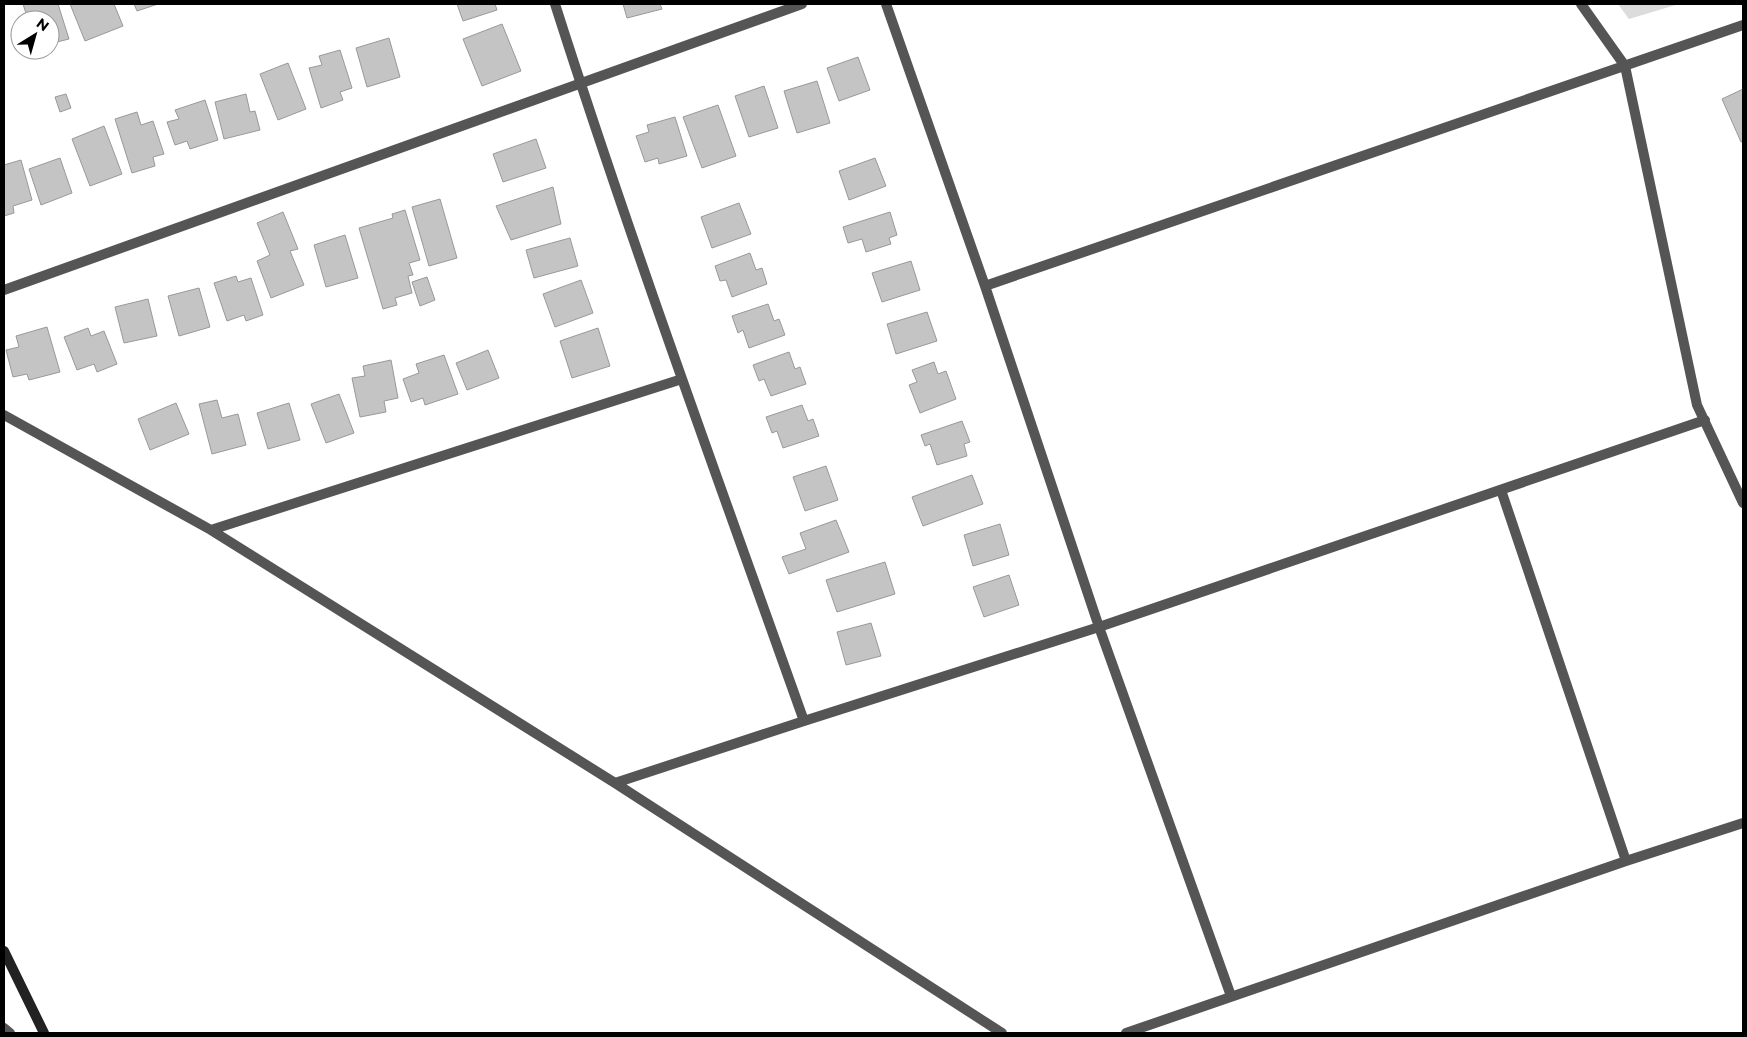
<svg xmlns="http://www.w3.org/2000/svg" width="1747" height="1037" font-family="Montserrat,sans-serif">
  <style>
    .green { fill: #dcdcdc }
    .building { fill: #c4c4c4; stroke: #999 }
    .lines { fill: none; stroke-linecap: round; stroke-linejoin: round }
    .pedestrian { stroke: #555; stroke-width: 10 }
    .minor { stroke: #555; stroke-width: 10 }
    .secondary { stroke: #222; stroke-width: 10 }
  </style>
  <rect width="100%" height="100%" fill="#fff"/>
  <path class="green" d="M1618,4H1679L1629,19Z"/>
  <path class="building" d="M23,4H58L69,39L53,43L50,37V20H28Z
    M70,4H114L123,26L85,41Z
    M134,4H158L137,11Z
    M457,4H495L497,10L463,21Z
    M623,4H660L662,9L627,18Z
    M502,24L521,71L482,86L463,39Z
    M389,38L400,77L367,87L356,48Z
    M340,50L352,88L340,92L343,100L321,108L309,68L322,65L319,56Z
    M858,57L870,90L839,101L827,68Z
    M288,63L306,109L278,120L260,74Z
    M817,81L830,123L797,133L784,91Z
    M764,86L778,128L749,137L735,96Z
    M1743,89V141L1741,142L1722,99Z
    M66,94L71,108L60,112L55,97Z
    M246,94L250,112L255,111L260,130L224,139L215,102Z
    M205,100L218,140L190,149L187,141L175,145L167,122L179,119L175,110Z
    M718,105L736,156L702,168L683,117Z
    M137,112L141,125L153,121L164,154L153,157L155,166L132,173L115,119Z
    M675,117L687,156L659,164L658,158L645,162L636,136L649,132L647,125Z
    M104,126L122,174L90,186L72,139Z
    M536,139L546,168L503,182L493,154Z
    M60,158L72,193L41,205L29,169Z
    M875,158L886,186L849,200L839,171Z
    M21,160L32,200L13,206L14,213L4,216V165Z
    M553,187L561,224L511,240L496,206Z
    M440,199L457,258L429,266L412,207Z
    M739,203L751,234L712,248L701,217Z
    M405,210L420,260L409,263L413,275L408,276L412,293L395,298L397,305L383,309L359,228L393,218L392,214Z
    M283,212L298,249L290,251L304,285L271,298L257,261L270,255L257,223Z
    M890,212L897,235L889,238L891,244L866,252L862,239L848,243L843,227Z
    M345,235L358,278L326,287L314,245Z
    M570,238L578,266L534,278L526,250Z
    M750,253L756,270L762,268L767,284L732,297L726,280L720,281L715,266Z
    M911,261L920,290L882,302L872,273Z
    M236,276L238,282L251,278L263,315L246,321L244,315L227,321L214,283Z
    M427,277L435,300L420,306L412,282Z
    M581,280L593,313L555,327L543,294Z
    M199,288L210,327L179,336L168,296Z
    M148,299L157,336L124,343L115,307Z
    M768,304L774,321L779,319L785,335L749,348L743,330L738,333L732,316Z
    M927,312L937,341L896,354L887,324Z
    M47,327L60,372L29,380L27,374L13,377L6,350L19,347L16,336Z
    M88,328L91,336L104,331L117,364L97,372L94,364L77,370L64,337Z
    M598,328L610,366L572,378L560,341Z
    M488,350L499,378L467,390L456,363Z
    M789,352L795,369L800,367L806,384L771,396L764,379L759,381L753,365Z
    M444,355L458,394L425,405L423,398L411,402L403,379L419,373L416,364Z
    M391,360L398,398L384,401L386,412L360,417L352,378L365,376L363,366Z
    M934,362L938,374L946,371L956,399L920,413L909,385L917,382L912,370Z
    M339,394L354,433L326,443L311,404Z
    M217,400L222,418L238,414L246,445L212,454L199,404Z
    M176,403L189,434L150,450L138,419Z
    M289,403L300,440L268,449L257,413Z
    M802,405L808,421L813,419L819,436L783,448L777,431L772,433L766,417Z
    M962,421L970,442L964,444L967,456L937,465L930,444L925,446L921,435Z
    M826,466L838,500L805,511L793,477Z
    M972,475L983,504L923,526L912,497Z
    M836,520L849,552L789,574L782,557L806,549L800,533Z
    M1000,524L1009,555L973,566L964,535Z
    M885,562L895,594L837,612L826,580Z
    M1009,575L1019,605L984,617L973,587Z
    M871,623L881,656L846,665L837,632Z"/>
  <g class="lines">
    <path class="pedestrian" d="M4,1028L10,1033"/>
    <path class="minor" d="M555,4C632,245 719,482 804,721
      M886,4L985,286L1099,627L1231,996
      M1581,4L1625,66L1697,405L1743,503
      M985,286L1743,25
      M4,290L802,4
      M4,415L211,530L615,783L1002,1033
      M1501,490L1626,861
      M211,530L682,379
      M615,783L804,721L1099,627L1705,420
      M1126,1033L1626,861L1743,823"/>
    <path class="secondary" d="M4,951L44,1033"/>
  </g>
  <rect width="1747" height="1037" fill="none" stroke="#000000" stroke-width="10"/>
  <g transform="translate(35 35) rotate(37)"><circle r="24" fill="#ffffff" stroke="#999999"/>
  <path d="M0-4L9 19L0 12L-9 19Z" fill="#000000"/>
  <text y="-8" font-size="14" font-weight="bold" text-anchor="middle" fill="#000000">N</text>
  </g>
</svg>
